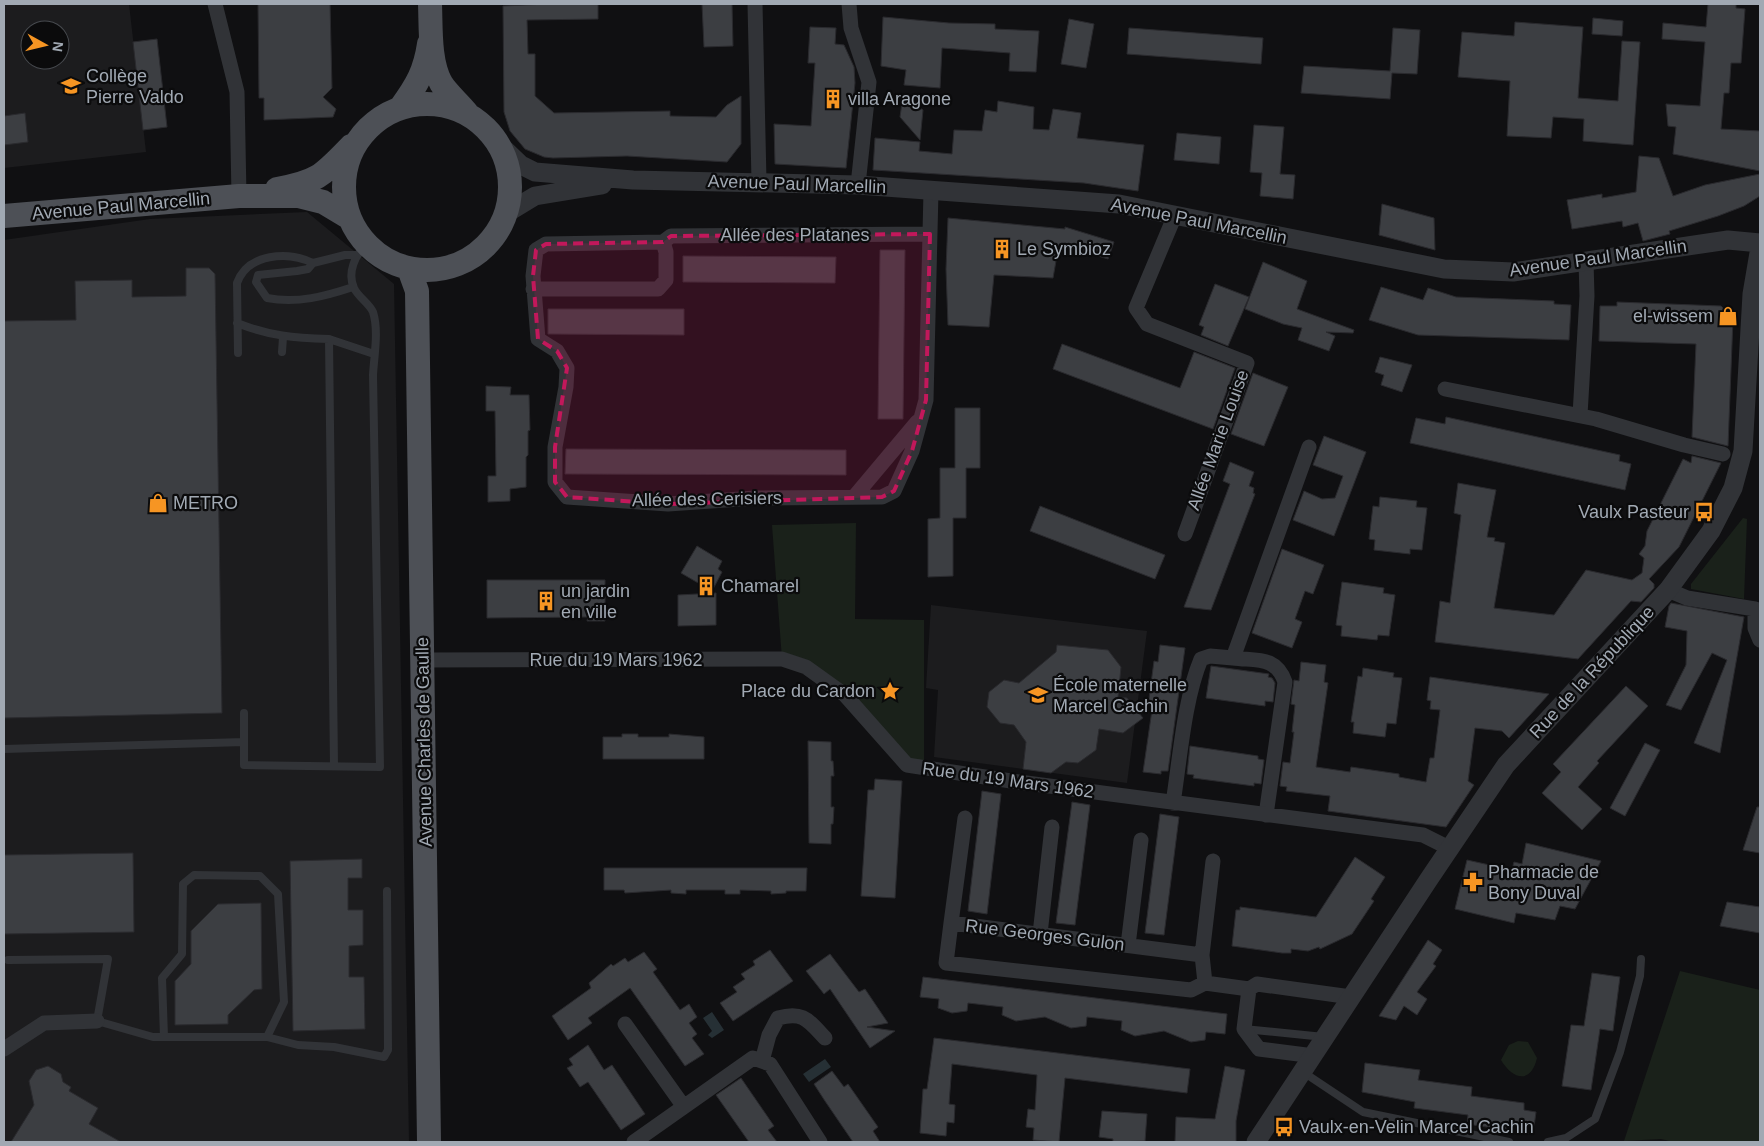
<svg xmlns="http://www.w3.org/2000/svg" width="1764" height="1146" font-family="Arial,sans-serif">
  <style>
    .built { fill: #1c1c1e; fill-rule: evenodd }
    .green { fill: #1a211a }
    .water { fill: #263035 }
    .building { fill: #3c3e42; stroke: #2a2a2e }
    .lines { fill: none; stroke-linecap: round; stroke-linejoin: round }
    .service { stroke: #313337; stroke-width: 8 }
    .minor { stroke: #313337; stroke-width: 15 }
    .tertiary { stroke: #313337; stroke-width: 19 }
    .primary { stroke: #4d5056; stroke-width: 24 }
    .marked { fill: #c2185b; fill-opacity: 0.2; stroke: #c2185b; stroke-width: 4; stroke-dasharray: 10 6; stroke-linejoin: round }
    .labels { text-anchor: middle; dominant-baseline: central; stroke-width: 4.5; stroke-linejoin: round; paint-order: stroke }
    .poi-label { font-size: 18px; fill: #a1a9b3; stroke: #0b0b0c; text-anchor: start }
    .street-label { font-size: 18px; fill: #a1a9b3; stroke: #0b0b0c }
  </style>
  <rect width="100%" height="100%" fill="#101012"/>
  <path class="built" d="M4,4H129L146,152L4,168ZM30,30H60V60H30Z
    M307,212L394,284L409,1142H4V240L150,219Z
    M931,605L1147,631L1127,783L934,757L938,690L926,688Z"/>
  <path class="green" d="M1743,518L1747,519L1744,599L1691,589V584Z
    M856,523L855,619L924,620V760L907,765L845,695L782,659L772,525Z
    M1680,971L1760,990V1142H1674L1661,1139L1624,1141Z
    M1518,1041L1528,1042L1537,1058C1531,1084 1513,1080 1501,1060L1509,1045Z"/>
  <path class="water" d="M712,1012L724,1030L712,1038L708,1035L712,1031L703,1018Z
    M825,1059L831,1067L809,1082L803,1074Z"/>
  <path class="building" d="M258,4H330L332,88L323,97L336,109L333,117L264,120V98H259Z
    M547,4H598V19L527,20L528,54H535V96L554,113L670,111V116L716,117L727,105L741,96V144L727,162L627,156L553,158L544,157L525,149L510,131L504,112L503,6Z
    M702,4H732L733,46L704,47Z
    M1708,4H1736V8L1745,9L1741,63H1731L1729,93H1724L1721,129L1760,131V171L1673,154L1676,127L1668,126L1666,104L1700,106L1705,42L1662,39L1663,23L1706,27Z
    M883,17L949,23L995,24V29L1039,31L1036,72L1009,71L1010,53L942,48L940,88L904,85L906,70L881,66Z
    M1593,18L1623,21L1622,36L1592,34Z
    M1069,19L1094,24L1086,68L1061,64Z
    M1515,22L1583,27L1578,98L1618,101L1622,41L1640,42L1633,145L1583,141L1584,119L1553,117L1551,138L1507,136L1510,81L1458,77L1462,32L1514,36Z
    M810,27L836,28L835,44L844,45L854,67L855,83L846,168L775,164L774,124L811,126L815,63H808Z
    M1129,28L1263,38L1261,64L1127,54Z
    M1393,28L1420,30L1417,74L1392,73L1390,99L1301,93L1304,66L1390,71Z
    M157,39L167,127L143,130L133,42Z
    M903,96L923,110L920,140L900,117Z
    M998,101L1034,107L1033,129L1049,130L1053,109L1081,113L1077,138L1144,145L1138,191L1084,183L873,170L875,138L920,142L919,151L952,154L954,130L982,131L985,110L997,112Z
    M25,113L28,142L4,145V116Z
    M1254,125L1284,127L1280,174L1295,175L1293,199L1260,196L1262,173L1250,172Z
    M1177,133L1221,137L1219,164L1174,160Z
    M1639,156L1659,158L1673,196L1705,185L1760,174V196L1744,206L1718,216L1669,231L1670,234L1643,241L1638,223L1623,227L1622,221L1572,229L1567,200L1602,194V198L1636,192Z
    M1382,204L1434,218L1435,250L1379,235Z
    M948,218L1065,229V227L1114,242L1108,259L1059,244L1053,278L994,275L989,327L948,325L946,269Z
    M880,250H905L903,419H878Z
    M683,256L836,257L835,283L683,282Z
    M1263,262L1307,281L1297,309L1354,330L1353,333L1326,332L1335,336L1329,351L1298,340L1302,328L1283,324L1245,309Z
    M186,268H209L215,274L222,713L4,718V321L76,320L75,281L132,280V297L186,296Z
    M1215,284L1249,297L1228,346L1201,335L1204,327L1199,325Z
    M1381,287L1423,300L1428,288L1456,297L1554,301V304L1571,305L1569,340L1418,335L1369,320Z
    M1617,302L1721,306L1733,318L1728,446L1692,437L1696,344L1599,341L1600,306H1617Z
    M548,309H684V335L548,334Z
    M1062,344L1180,388L1194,352L1235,368L1213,429L1053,369Z
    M1380,357L1412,365L1402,392L1381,385L1384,375L1375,372Z
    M1253,373L1288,387L1264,446L1231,434Z
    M486,386L511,387L510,395H529L530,430L528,431V455L526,457V487L510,489V501L488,502V476H496L495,411H486Z
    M955,408H980V468H966V518H953V576L928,577V519L940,518V468H955Z
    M1446,417L1620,455L1619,461L1631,464L1625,490L1410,443L1416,418L1445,424Z
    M1324,436L1366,452L1334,536L1293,520L1304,491L1322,499L1335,498L1343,476L1313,465Z
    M566,449L846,450V475L565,474Z
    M1692,456L1721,463L1679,547L1649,579L1654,584V588L1641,602L1631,601L1578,659L1435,642L1440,601L1450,603L1461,515L1454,513L1458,483L1496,490L1487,537L1495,538L1494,541L1505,543L1494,608L1554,615L1586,570L1632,580L1642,573L1644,558L1639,554L1645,546L1647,531L1683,459L1691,463Z
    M1230,462L1254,472L1249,486L1254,488L1253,493L1255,494L1211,610L1184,607L1230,484L1223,481Z
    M1380,497L1417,501L1416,507L1427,508L1422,550L1410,549V554L1374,550L1375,540L1369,539L1373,506L1379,507Z
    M1040,506L1165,555L1155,579L1030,531Z
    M697,546L722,561L718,569L722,572L712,591L681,573Z
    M1282,549L1324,565L1313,594L1305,591L1295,619L1302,622L1292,648L1252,633Z
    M487,580H605V621H587L588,617L487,618Z
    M1342,582L1384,588L1383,593L1395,595L1389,636L1378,635L1377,640L1341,636L1342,626L1336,625Z
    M716,593V625L678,626V595Z
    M1671,603L1744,617L1720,753L1694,743L1727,660L1712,653L1681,710L1666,705L1686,665L1687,631L1665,627L1669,606Z
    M1057,645L1108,650L1121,667L1118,697L1127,698L1143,718L1123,733L1099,729L1096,750L1078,763L1066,762L1051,773L1023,769L1026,742L1014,725L1000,723L987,707L989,692L1004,680L1019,683L1056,652Z
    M1160,645L1185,648L1168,771H1161V774L1143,772L1152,710L1147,714L1154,661L1158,662Z
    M1301,662L1326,665L1324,682L1328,683L1316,767L1350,772L1351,767L1399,774V777L1426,782L1430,758H1434L1440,710L1430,709L1431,701L1427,700L1430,677L1549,694L1509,738L1502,731L1475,728L1468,781L1474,785L1446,827L1328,811L1330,796L1286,791L1287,787L1280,786L1283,762L1290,763L1294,732H1292L1295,705L1291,704L1294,680L1299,681Z
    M1211,666L1269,674L1268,677L1272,678L1275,683L1273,702L1265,701V706L1206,698Z
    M1363,668L1394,673L1393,677L1402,678L1396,724L1387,723L1385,737L1353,733L1354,722H1351L1358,676L1362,677Z
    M1626,686L1648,706L1597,761L1599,763L1578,787L1602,809L1582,830L1542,793L1561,772L1553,764Z
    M622,734H638V737H669V734L704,737V759H603V737H622Z
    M808,741L831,742V761H833L834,776H831V807H834L833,824H831V844L809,843Z
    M1645,743L1660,750L1625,816L1610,808Z
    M1190,746L1258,756V759L1264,760L1261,784L1254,783V786L1193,778L1194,775L1187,774Z
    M875,779L902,781L895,898L861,896L868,790H874Z
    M982,791L1001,794L987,914L968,911Z
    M1072,802L1090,805L1075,925L1056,923Z
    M1757,807H1760V853L1743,850Z
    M1160,814L1179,817L1164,935L1145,933Z
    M1526,843L1601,861L1575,909L1560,906L1555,920L1516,913L1514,923L1455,909L1467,860L1512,870L1514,862L1522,864Z
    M133,853L134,932L4,934V855Z
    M1355,857L1385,877L1371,899L1374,901L1352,934L1320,949L1319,947L1308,951L1291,949V953H1282L1232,946L1236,910H1240V907L1316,917Z
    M362,859V878H348V910H363V945L349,946V977H364L365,1029L293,1031L290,861Z
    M604,868H807L806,891H786V893L771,894V891L740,890V894H725V890H686V894L671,893V890L625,893L624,890H604Z
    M1727,902L1760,907V933L1720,926Z
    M261,903L262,989L254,990L228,1015V1024L175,1025V981L191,964V931L218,904Z
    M1428,940L1442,950L1433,964L1436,966L1417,992L1427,999L1417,1015L1404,1006L1396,1020L1379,1016Z
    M770,950L793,981L733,1021L720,1003L737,992L733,987L745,979L741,974L755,965L753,961Z
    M644,952L657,969L653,972L680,1010L689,1004L697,1017L689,1023L697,1034L692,1038L704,1054L685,1066L630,988L588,1018L592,1023L568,1040L552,1016L591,988L589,983L611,964L613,966L625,958L628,962Z
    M830,954L859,992L865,989L888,1023L867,1027L895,1031L870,1048L830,989L824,994L806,971Z
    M1592,973L1620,977L1613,1031L1600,1029L1591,1090L1562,1086L1571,1025L1584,1026Z
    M923,977L1227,1014L1225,1034L1206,1032L1205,1040L1191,1042L1164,1031L1135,1036L1121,1030L1122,1021L1087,1017L1086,1026L1071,1028L1045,1017L1016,1021L1002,1015L1003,1007L968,1003L967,1011L952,1013L938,1008L939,999L920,997Z
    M934,1038L1190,1069L1187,1093L1065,1078L1059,1142L1033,1140L1034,1128L1026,1127L1028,1109L1035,1110L1037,1075L952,1064L949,1104L955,1105L954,1123L947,1122L946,1136L920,1133L923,1089H927Z
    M588,1045L604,1070L612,1065L645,1114L621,1130L588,1082L580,1087L567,1068L573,1065L569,1059Z
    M1365,1063L1420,1070L1418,1080L1472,1087L1471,1096L1524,1103V1110L1536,1112L1533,1134L1467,1124L1468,1115L1414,1108L1415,1102L1362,1092Z
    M48,1066L61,1074L63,1082L71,1087L69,1091L98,1108L89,1124L121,1142H11L34,1105L29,1081L36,1070Z
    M1225,1066L1245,1070L1236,1121V1142H1175L1176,1117L1215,1119Z
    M832,1071L844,1087L848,1084L878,1127L873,1131L880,1142H853L825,1101L814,1084Z
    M741,1078L774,1126L768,1130L777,1142H749L716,1095Z
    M1102,1111L1147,1114L1145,1141L1113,1142V1139L1099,1137Z"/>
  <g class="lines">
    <path class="service" d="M353,287C326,296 297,304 267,298L256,282L258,275L297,271L308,269L313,263L345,255H355
      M237,323C270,336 294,338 329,339L334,766
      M329,339L374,354
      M282,352L283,337
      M238,353L237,283C248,253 288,251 313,263
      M244,713V765L380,767L373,375C374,356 379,331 373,312C369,303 358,297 354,288C347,273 355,255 366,245
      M4,749L244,742
      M8,960L108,959L97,1021L153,1037H267L284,1002L278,894L260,876L194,875L183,884L182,954L162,978L164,1037
      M1244,1029L1324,1037
      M267,1037L298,1045L334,1047L384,1057L388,1050L387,891
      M1303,1072L1363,1112L1509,1142
      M1548,1142L1566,1138L1595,1119L1620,1052L1640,976L1641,959"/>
    <path class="minor" d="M215,4L237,92L239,196
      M755,4L759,181
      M849,4L851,28L869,82L858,185
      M1175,215L1136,308L1147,324L1247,363L1185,534
      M930,234L671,236L663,242L546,244L536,250L533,276L538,339L557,351L567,368L566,387L555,447V482L567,497L668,504L755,498L882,497L894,491L912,451L926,400L931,191
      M533,289H658L666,280V252L663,242
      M1445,389L1596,419L1684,445L1723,454
      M1580,415L1587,296L1586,261
      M854,497L917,422
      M1668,590L1687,598L1755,609V628L1760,640
      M424,660L782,659L806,667L845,695L907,765L1011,781L1423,835L1449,848
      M1173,803C1180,759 1184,700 1201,659L1210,656L1233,658
      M1266,815L1285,682C1276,656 1257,661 1233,658L1309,447
      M951,923L965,818
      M1040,934L1052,827
      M1128,945L1141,840
      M1202,955L1213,861
      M1205,983L1202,955L951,923L946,963L1191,990L1205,983L1249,989L1257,984L1351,997
      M1249,989L1244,1029L1259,1049L1314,1056
      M625,1024L684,1107
      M4,1049L44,1023L97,1021
      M762,1061L769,1035L778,1018C803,1011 808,1020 825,1038
      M634,1142L753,1058L770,1064L820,1142"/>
    <path class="tertiary" d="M498,143L521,165L535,172L633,180L858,185L1119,204L1444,269L1513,272L1728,240L1760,243
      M507,213L535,196L602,185
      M1256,1142L1429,879L1506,765L1668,590L1711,531L1733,488L1743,451L1752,294L1760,247"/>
    <path class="primary" d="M430,4C431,28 429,61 441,83C447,93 459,103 467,113
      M344 187a83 83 0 1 1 166 0a83 83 0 1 1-166 0Z
      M401,107C417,85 425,71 429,44
      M277,189C318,182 323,175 351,146
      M4,216L239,196H299L323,202L348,217
      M409,269L417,291L429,1142"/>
  </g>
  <path class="marked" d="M930,234L926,400L912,451L894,491L882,497L668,504L567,497L555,482V447L567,368L557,351L538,339L533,276L536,250L546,244L663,242L671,236Z"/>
  <defs>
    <symbol id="school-bare" viewBox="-9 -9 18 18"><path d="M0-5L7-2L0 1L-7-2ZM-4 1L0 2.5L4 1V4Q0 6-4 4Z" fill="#f69523" stroke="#0b0b0c" stroke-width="2.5" paint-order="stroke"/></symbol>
    <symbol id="building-bare" viewBox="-9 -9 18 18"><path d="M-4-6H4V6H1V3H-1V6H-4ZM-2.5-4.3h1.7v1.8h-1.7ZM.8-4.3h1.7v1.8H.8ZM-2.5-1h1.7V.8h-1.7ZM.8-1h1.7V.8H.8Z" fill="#f69523" stroke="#0b0b0c" stroke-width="2.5" paint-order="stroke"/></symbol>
    <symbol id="shop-bare" viewBox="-9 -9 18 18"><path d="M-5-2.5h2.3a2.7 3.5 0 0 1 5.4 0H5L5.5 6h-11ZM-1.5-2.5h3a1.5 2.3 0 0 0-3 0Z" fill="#f69523" stroke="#0b0b0c" stroke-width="2.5" paint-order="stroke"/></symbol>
    <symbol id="bus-bare" viewBox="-9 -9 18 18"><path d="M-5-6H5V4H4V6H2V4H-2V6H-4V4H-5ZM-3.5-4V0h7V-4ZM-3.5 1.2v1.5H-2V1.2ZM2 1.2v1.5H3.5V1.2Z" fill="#f69523" stroke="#0b0b0c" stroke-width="2.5" paint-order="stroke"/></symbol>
    <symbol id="sight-bare" viewBox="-9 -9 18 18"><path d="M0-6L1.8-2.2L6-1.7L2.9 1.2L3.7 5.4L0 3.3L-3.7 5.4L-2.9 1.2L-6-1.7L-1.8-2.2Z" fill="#f69523" stroke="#0b0b0c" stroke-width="2.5" paint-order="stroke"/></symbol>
    <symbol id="pharmacy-bare" viewBox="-9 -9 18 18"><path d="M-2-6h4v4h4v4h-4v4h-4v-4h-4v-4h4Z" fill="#f69523" stroke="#0b0b0c" stroke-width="2.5" paint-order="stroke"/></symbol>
  </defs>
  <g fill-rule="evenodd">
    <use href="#school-bare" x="57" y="72" width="28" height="28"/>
    <use href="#building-bare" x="819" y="85" width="28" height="28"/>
    <use href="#building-bare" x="988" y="235" width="28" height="28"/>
    <use href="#shop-bare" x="1714" y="302" width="28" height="28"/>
    <use href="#shop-bare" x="144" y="489" width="28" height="28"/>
    <use href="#bus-bare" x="1690" y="498" width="28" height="28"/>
    <use href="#building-bare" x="692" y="572" width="28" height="28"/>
    <use href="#building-bare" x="532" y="587" width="28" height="28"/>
    <use href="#sight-bare" x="876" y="677" width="28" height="28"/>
    <use href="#school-bare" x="1024" y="681" width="28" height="28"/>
    <use href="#pharmacy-bare" x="1459" y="868" width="28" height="28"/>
    <use href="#bus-bare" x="1270" y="1113" width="28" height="28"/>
  </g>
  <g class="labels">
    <g class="poi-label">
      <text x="86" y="76">Collège<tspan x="86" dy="21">Pierre Valdo</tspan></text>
      <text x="848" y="99">villa Aragone</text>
      <text x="1017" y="249">Le Symbioz</text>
      <text x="1713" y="316" text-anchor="end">el-wissem</text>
      <text x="173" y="503">METRO</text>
      <text x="1689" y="512" text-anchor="end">Vaulx Pasteur</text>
      <text x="721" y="586">Chamarel</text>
      <text x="561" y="591">un jardin<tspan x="561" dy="21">en ville</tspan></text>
      <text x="1053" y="685">École maternelle<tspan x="1053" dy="21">Marcel Cachin</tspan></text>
      <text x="875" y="691" text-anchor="end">Place du Cardon</text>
      <text x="1488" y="872">Pharmacie de<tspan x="1488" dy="21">Bony Duval</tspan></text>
      <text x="1299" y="1127">Vaulx-en-Velin Marcel Cachin</text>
    </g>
    <g class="street-label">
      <text transform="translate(797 184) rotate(2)">Avenue Paul Marcellin</text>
      <text transform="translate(121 206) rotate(-5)">Avenue Paul Marcellin</text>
      <text transform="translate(1199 221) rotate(11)">Avenue Paul Marcellin</text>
      <text x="795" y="235">Allée des Platanes</text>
      <text transform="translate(1598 258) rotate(-8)">Avenue Paul Marcellin</text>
      <text transform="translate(1218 440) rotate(-70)">Allée Marie Louise</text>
      <text transform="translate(707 499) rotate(-1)">Allée des Cerisiers</text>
      <text x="616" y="660">Rue du 19 Mars 1962</text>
      <text transform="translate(1592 672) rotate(-47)">Rue de la République</text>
      <text transform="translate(424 742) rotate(-91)">Avenue Charles de Gaulle</text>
      <text transform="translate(1008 780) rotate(8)">Rue du 19 Mars 1962</text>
      <text transform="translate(1045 935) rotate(7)">Rue Georges Gulon</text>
    </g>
  </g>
  <rect width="1764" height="1146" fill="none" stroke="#a1a9b3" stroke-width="10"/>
  <g transform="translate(45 45) rotate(98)"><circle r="24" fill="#0b0b0c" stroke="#474a4f"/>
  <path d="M0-4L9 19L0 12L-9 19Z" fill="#f69523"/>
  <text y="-8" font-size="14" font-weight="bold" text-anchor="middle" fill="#a1a9b3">N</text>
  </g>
</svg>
